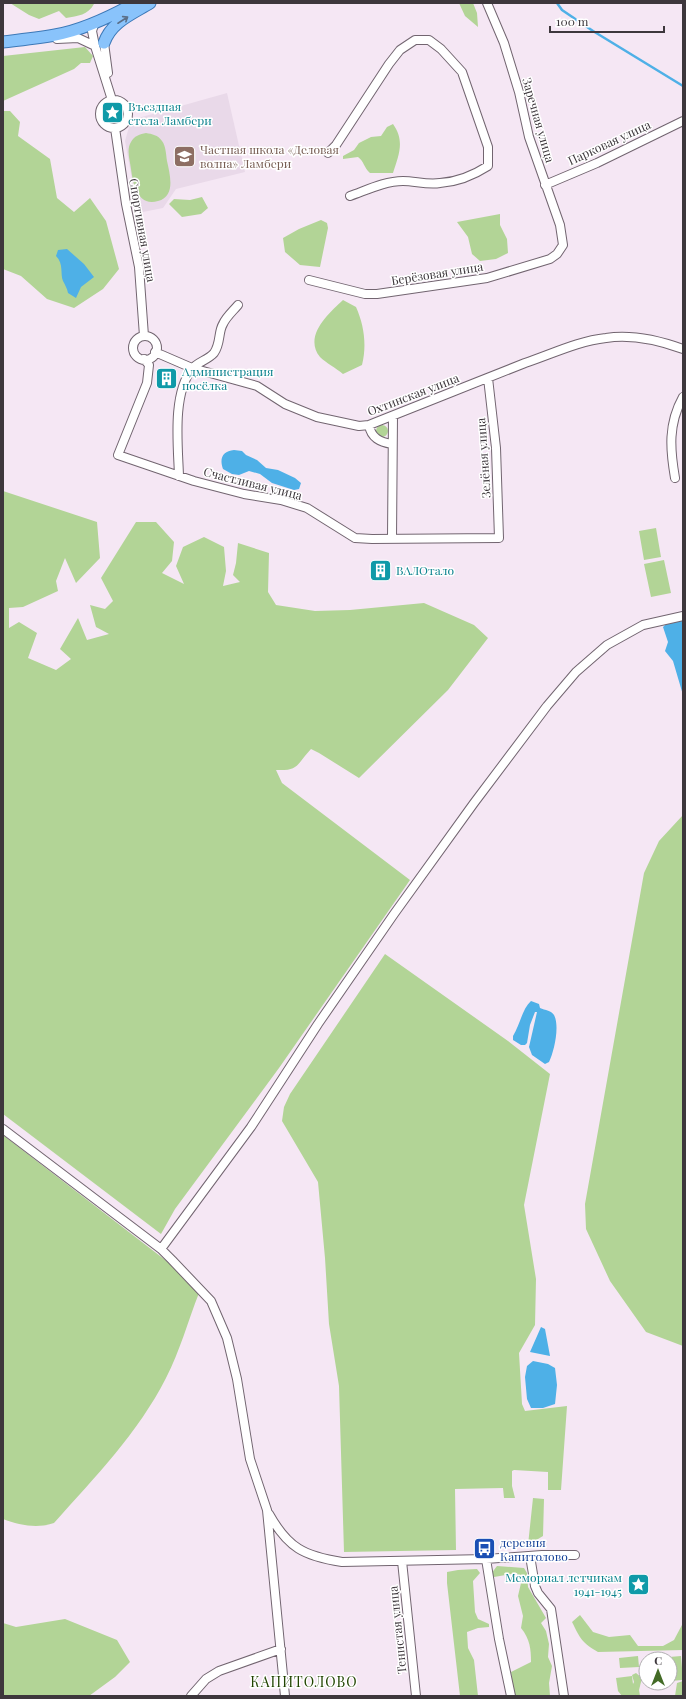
<svg xmlns="http://www.w3.org/2000/svg" width="686" height="1699" font-family="'Playfair Display',serif">
  <style>
    .education { fill: #e9d9e9 }
    .green { fill: #b2d496 }
    .water { fill: #4eb0e7 }
    .lines { fill: none; stroke-linecap: round; stroke-linejoin: round }
    .stream { stroke: #4eb0e7; stroke-width: 2.5 }
    .minor-casing { stroke: #726570; stroke-width: 10 }
    .major-casing { stroke: #3c78b7; stroke-width: 13 }
    .minor { stroke: #fff; stroke-width: 8 }
    .major { stroke: #89c3fb; stroke-width: 11 }
    .oneway { stroke: #5b6f88 }
    .labels { text-anchor: middle; dominant-baseline: central; stroke-width: 3; stroke-linejoin: round; paint-order: stroke }
    .culture-label { font-size: 12px; fill: #0d838f; stroke: #fff; text-anchor: start }
    .street-label { font-size: 12px; fill: #3d373c; stroke: #fff }
    .education-label { font-size: 12px; fill: #785e54; stroke: #fff; text-anchor: start }
    .transit-label { font-size: 12px; fill: #164399; stroke: #fff; text-anchor: start }
    .quarter-label { font-size: 14px; letter-spacing: 1px; fill: #214400; stroke: #fff }
  </style>
  <rect width="100%" height="100%" fill="#f5e7f4"/>
  <path class="education" d="M227,93L245,172L176,189L163,208L138,213L125,141L131,120Z"/>
  <path class="green" d="M3,3H94V4C88,15 78,16 66,18L59,11L39,19L29,15L10,3L3,4Z
    M459,3H473L477,13L478,27L465,16Z
    M85,47L93,56L90,63H81L74,69L3,101V56Z
    M3,111H10L20,122L18,136L50,159L57,198L74,212L90,198L106,221L119,269L103,289L74,308L47,299L21,276L3,269Z
    M393,124C405,141 399,154 393,173H370C364,168 364,161 358,157L343,159V156L354,150L359,143L371,137L381,136L387,127Z
    M146,133C152,134 158,135 162,141C166,146 166,155 167,161C170,175 176,196 158,201C137,207 133,183 131,169C130,160 126,150 131,142C134,136 140,134 146,133Z
    M202,197L208,208L201,214L182,217L169,204L174,199L190,200Z
    M500,214V225L507,239L508,253L496,259L480,261L472,254L468,237L457,222Z
    M321,220L327,223L328,228L320,267L300,265L285,252L283,238L299,229Z
    M343,300L356,307C364,325 367,345 362,365L343,374C336,368 326,363 320,357C303,336 329,313 343,300Z
    M376 431a6 6 0 1 1 12 0a6 6 0 1 1-12 0Z
    M3,491L97,522L100,558L76,583L65,558L56,581L58,591L23,607L9,608V628L19,622L37,633L28,658L56,670L71,659L60,649L78,618L87,640L109,634L96,627L90,605L105,609L113,601L101,578L136,522H156L174,542L172,561L162,573L184,584L176,566L183,547L204,537L224,547L226,571L223,586L240,582L233,575L236,563L238,543L269,553L268,592L276,605L315,611L350,610L424,603L474,625L488,638L448,690L359,778L319,753L311,749C296,765 299,771 276,770L282,783L410,880L279,1068L175,1209L161,1234L3,1114Z
    M656,528L661,557L644,560L639,531Z
    M664,560L671,593L651,597L644,564Z
    M683,815V1346L646,1332L610,1281L586,1229L585,1204L644,873L659,841Z
    M385,954L508,1041L550,1074L524,1205L536,1279L535,1325L519,1353L522,1404L525,1411L567,1406L561,1490H548V1472L514,1470L512,1471V1486L515,1498H504L503,1488L455,1489L456,1550L344,1552L339,1386L329,1324L325,1258L318,1182L282,1121L284,1107L290,1094Z
    M3,1135L173,1266L172,1268L175,1266L199,1293C188,1321 180,1351 166,1378C138,1433 95,1477 54,1523C37,1529 19,1525 3,1519Z
    M533,1498L544,1499L543,1536L528,1545Z
    M497,1566L524,1568L527,1573L528,1587L546,1618L541,1623L546,1631L549,1644L548,1657L552,1666L549,1683L550,1696H514L511,1672L531,1662C531,1649 530,1639 521,1628L523,1616L518,1596L521,1583L517,1573L494,1577L491,1574Z
    M477,1569L480,1573L473,1581L475,1612L478,1619L489,1624V1627L478,1628L467,1632L468,1648L474,1660L478,1696H460L447,1583V1572L458,1570Z
    M580,1615L593,1632L609,1637L630,1635L638,1646H663L674,1640L683,1623V1650L598,1652C582,1643 580,1638 572,1622Z
    M65,1619L117,1640L130,1662L115,1677L89,1696H3V1623L16,1627Z
    M638,1656L639,1667L620,1668L619,1658Z
    M681,1656L683,1680L670,1681V1659H646Z
    M636,1673L642,1678L639,1690L640,1696H622L618,1691L616,1678L632,1676L633,1684L634,1682L632,1675Z
    M683,1681V1696H675L677,1683Z"/>
  <path class="water" d="M67,249L84,264L94,277L81,287L76,298L68,293C67,288 65,285 63,281C60,274 64,264 56,256L58,250Z
    M234,450L242,451L246,455L257,460L266,468L278,470L295,478L301,483L299,489L294,490L272,483L260,474L249,471L239,475L232,474L223,469C219,458 223,451 234,450Z
    M683,619V695L673,661L665,651L668,642L663,627L666,624Z
    M531,1001L539,1004L540,1008C545,1010 552,1011 554,1015C560,1026 554,1052 549,1062L545,1064L532,1055L529,1047L537,1012H535L530,1025L527,1043L525,1045H521L513,1040V1036C520,1025 522,1009 531,1001Z
    M541,1327L545,1329L550,1356L530,1352Z
    M533,1361L548,1364L555,1368L557,1385L555,1404L543,1408H531L527,1399L525,1377L527,1366Z"/>
  <g class="lines">
    <path class="stream" d="M557,3L562,10L593,31L683,86"/>
    <defs>
      <path id="minor" d="M95,22L92,31L95,46L112,100
        M57,39L78,38L95,46
        M104,43L108,73
        M100 114a14 14 0 1 1 28 0a14 14 0 1 1-28 0Z
        M115,128L126,204L139,267L144,336
        M328,153L336,145L389,64L400,50L415,40H429L441,49L462,72L488,147V166C474,175 457,182 440,183C427,185 415,181 403,181C385,181 367,190 350,196
        M545,185L597,163L683,121
        M309,280L365,294H377L487,278L550,259L557,254L563,245L560,225L529,137L519,92L504,43L487,3
        M133 348a12 12 0 1 1 24 0a12 12 0 1 1-24 0Z
        M155,352L192,368L257,386L285,404L317,417L359,426L369,425L379,421C428,402 476,382 525,363C552,354 578,341 606,338C632,334 658,340 683,349
        M144,359L149,365L147,383L118,455L194,481L244,494L281,500L307,508L355,538L372,539L499,538L496,448L488,378
        M369,425C371,438 380,442 392,444
        M179,476C178,445 172,394 192,369C197,362 208,360 214,353C221,343 218,332 223,324C226,317 233,311 238,305
        M675,478C670,449 668,424 683,397
        M392,538L393,416
        M3,1129L161,1249L172,1260L211,1301L227,1338L237,1379L250,1459L267,1510L285,1696
        M161,1249L251,1127L318,1024L394,914L474,803L547,706L576,672L607,645L643,625L683,616
        M269,1514C288,1548 304,1556 342,1562L486,1559L542,1555H575
        M530,1556L535,1586L538,1593L551,1609L564,1696
        M486,1559L499,1639L511,1696
        M402,1561L416,1696
        M191,1696L206,1679L219,1671L281,1649"/>
      <path id="major" d="M3,42C20,40 38,38 55,35C83,30 110,17 135,3
        M104,43C111,22 132,14 150,3"/>
    </defs>
    <use href="#minor" class="minor-casing"/>
    <use href="#major" class="major-casing"/>
    <use href="#minor" class="minor"/>
    <use href="#major" class="major"/>
  </g>
  <defs><path id="oneway-shaft" d="M-6 0H5M1.5-3L5.5 0L1.5 3" fill="none" stroke-width="1.6" stroke-linecap="round" stroke-linejoin="round"/></defs>
  <use class="oneway" href="#oneway-shaft" transform="translate(123 20) rotate(-33)"/>
  <defs>
    <symbol id="sight-square" viewBox="-11 -11 22 22"><rect x="-9" y="-9" width="18" height="18" rx="4" fill="#0f9aa8" stroke="#fff"/><path d="M0-6L1.8-2.2L6-1.7L2.9 1.2L3.7 5.4L0 3.3L-3.7 5.4L-2.9 1.2L-6-1.7L-1.8-2.2Z" fill="#fff"/></symbol>
    <symbol id="school-square" viewBox="-11 -11 22 22"><rect x="-9" y="-9" width="18" height="18" rx="4" fill="#8d6e63" stroke="#fff"/><path d="M0-5L7-2L0 1L-7-2ZM-4 1L0 2.5L4 1V4Q0 6-4 4Z" fill="#fff"/></symbol>
    <symbol id="building-square" viewBox="-11 -11 22 22"><rect x="-9" y="-9" width="18" height="18" rx="4" fill="#0f9aa8" stroke="#fff"/><path d="M-4-6H4V6H1V3H-1V6H-4ZM-2.5-4.3h1.7v1.8h-1.7ZM.8-4.3h1.7v1.8H.8ZM-2.5-1h1.7V.8h-1.7ZM.8-1h1.7V.8H.8Z" fill="#fff"/></symbol>
    <symbol id="bus-square" viewBox="-11 -11 22 22"><rect x="-9" y="-9" width="18" height="18" rx="4" fill="#1a4fb4" stroke="#fff"/><path d="M-5-6H5V4H4V6H2V4H-2V6H-4V4H-5ZM-3.5-4V0h7V-4ZM-3.5 1.2v1.5H-2V1.2ZM2 1.2v1.5H3.5V1.2Z" fill="#fff"/></symbol>
  </defs>
  <g fill-rule="evenodd">
    <use href="#sight-square" x="100" y="100" width="25" height="25"/>
    <use href="#school-square" x="172" y="144" width="25" height="25"/>
    <use href="#building-square" x="154" y="366" width="25" height="25"/>
    <use href="#building-square" x="368" y="558" width="25" height="25"/>
    <use href="#bus-square" x="472" y="1536" width="25" height="25"/>
    <use href="#sight-square" x="626" y="1572" width="25" height="25"/>
  </g>
  <g class="labels">
    <g class="culture-label">
      <text x="128" y="106">Въездная<tspan x="128" dy="14">стела Ламбери</tspan></text>
      <text x="182" y="371">Администрация<tspan x="182" dy="14">посёлка</tspan></text>
      <text x="396" y="570">ВАЛОтало</text>
      <text x="622" y="1577" text-anchor="end">Мемориал летчикам<tspan x="622" dy="14">1941-1945</tspan></text>
    </g>
    <g class="street-label">
      <text transform="translate(539 120) rotate(74)">Заречная улица</text>
      <text transform="translate(609 142) rotate(-25)">Парковая улица</text>
      <text transform="translate(143 230) rotate(80)">Спортивная улица</text>
      <text transform="translate(437 273) rotate(-9)">Берёзовая улица</text>
      <text transform="translate(413 394) rotate(-21)">Охтинская улица</text>
      <text transform="translate(483 458) rotate(-94)">Зелёная улица</text>
      <text transform="translate(253 483) rotate(14)">Счастливая улица</text>
      <text transform="translate(397 1630) rotate(-96)">Тенистая улица</text>
    </g>
    <g class="education-label">
      <text x="200" y="149">Частная школа «Деловая<tspan x="200" dy="14">волна» Ламбери</tspan></text>
    </g>
    <g class="transit-label">
      <text x="500" y="1542">деревня<tspan x="500" dy="14">Капитолово</tspan></text>
    </g>
    <g class="quarter-label">
      <text x="304" y="1681">КАПИТОЛОВО</text>
    </g>
  </g>
  <rect width="686" height="1699" fill="none" stroke="#3d373c" stroke-width="8"/>
  <g transform="translate(658 1671)"><circle r="19" fill="#ffffff" stroke="#b1afb1"/>
  <path d="M0-3L7 15L0 10L-7 15Z" fill="#436b26"/>
  <text y="-6" font-size="11" font-weight="bold" text-anchor="middle" fill="#3d373c">С</text>
  </g>
  <path d="M550 26v6h114v-6" fill="none" stroke="#3d373c" stroke-width="2"/>
  <text x="556" y="26" font-size="12" fill="#3d373c" stroke="#ffffff" stroke-width="3" paint-order="stroke">100 m</text>
</svg>
